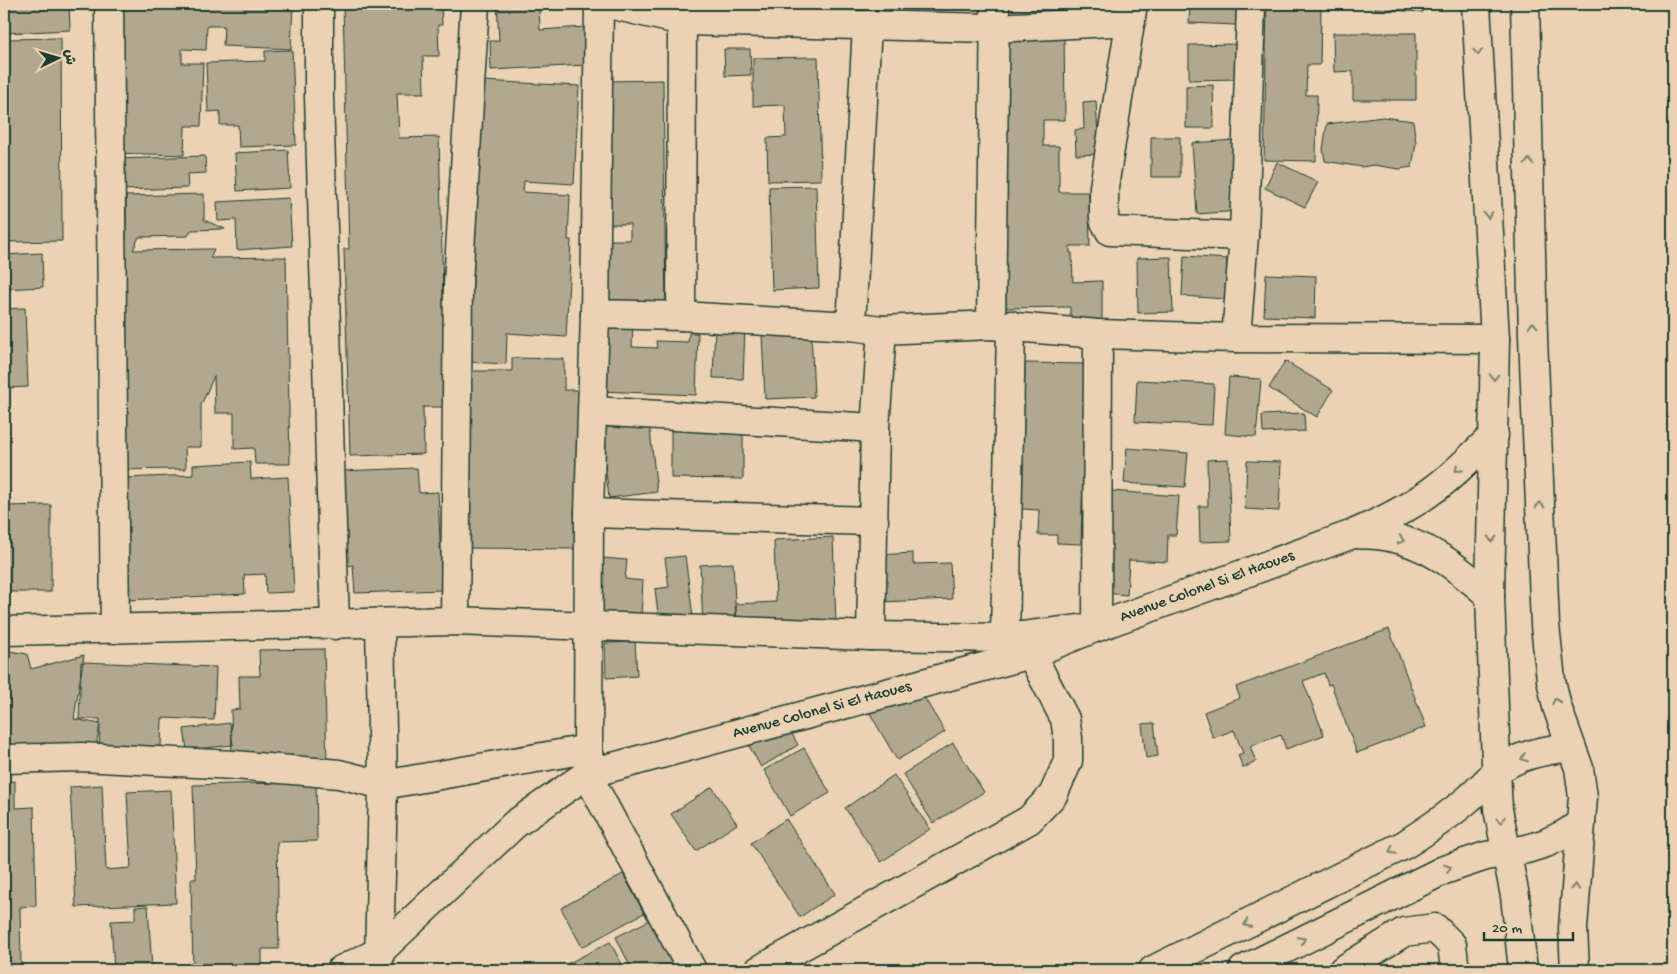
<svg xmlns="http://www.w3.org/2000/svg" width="1677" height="974" font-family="'Gochi Hand','Playpen Sans Arabic',sans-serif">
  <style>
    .building { fill: #b2a88f; stroke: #1f3d34 }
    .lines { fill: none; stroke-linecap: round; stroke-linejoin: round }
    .minor-casing { stroke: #1f3d34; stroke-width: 31 }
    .minor { stroke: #ead2b2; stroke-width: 28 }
    .oneway { stroke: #7a806d }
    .labels { text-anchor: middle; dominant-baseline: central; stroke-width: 4.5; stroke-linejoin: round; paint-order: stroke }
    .street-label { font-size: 16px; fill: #1f3d34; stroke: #ead2b2 }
  </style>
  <rect width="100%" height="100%" fill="#ead2b2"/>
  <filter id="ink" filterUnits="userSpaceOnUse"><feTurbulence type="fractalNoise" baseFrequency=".02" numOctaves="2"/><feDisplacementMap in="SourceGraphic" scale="10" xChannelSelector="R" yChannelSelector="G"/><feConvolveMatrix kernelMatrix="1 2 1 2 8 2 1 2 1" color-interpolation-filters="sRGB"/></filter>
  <g filter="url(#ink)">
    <path class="building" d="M4,4H69L70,30L4,33Z
      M114,4H293L291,49L223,46L224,26H207L206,50L182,49V63H203L201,126H185L184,155L109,153Z
      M343,4H441L442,25H438L439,56H423L424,93H397L399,138L439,137L446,407H423L424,454L350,456L344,249H349Z
      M497,4H539L540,30L585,27L587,65L491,70L490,41H499Z
      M1190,4H1238L1236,25L1189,23Z
      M1267,4H1321L1320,65H1307L1306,95H1317L1316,161L1264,160Z
      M1375,4H1424L1423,12L1375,9Z
      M1005,29H1064L1065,120H1043V146H1059V192H1089L1090,246H1070V253H1072L1073,282L1102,281V328H1070V307L1006,308Z
      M1333,33H1416V100H1353V71L1334,72Z
      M61,38L62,241L4,242V39Z
      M1237,44L1238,79L1189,80V45Z
      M724,49H750L751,75L725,76Z
      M292,50L296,145L239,147L238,125H220V111L208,112L206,63L265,61V51Z
      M818,57L821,180L768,181L767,138L786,137L785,105L753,106V58Z
      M663,80L666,308L607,309L606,240H630V224H610L608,81Z
      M483,81L579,86L574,184L524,181L523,192L570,195L568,240H571L566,337L507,333L506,364L469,362Z
      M1213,85L1214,128H1186V86Z
      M1096,101L1099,154L1076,155L1075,130L1084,129L1083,102Z
      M1383,117L1413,121L1416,143L1412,167L1399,169L1373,165L1362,167L1325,161L1323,149L1327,124Z
      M1151,137H1180V177H1151Z
      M1234,140L1239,211L1197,214L1192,143Z
      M288,150L290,188L237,191L235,153Z
      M205,156L206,173L187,174L188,188L119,190L118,159Z
      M1277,162L1318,182L1305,207L1265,188Z
      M816,186L819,288L772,290L769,187Z
      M204,194V220L225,229L191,230L188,236L139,237L133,250L214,249L210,258L286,257L290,464H255L254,448L234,449V413H215L214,376L201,405V447H185L186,469L105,470L102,242L126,241V196Z
      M289,198L292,246L237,250L236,220L218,221L217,202Z
      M42,253L43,287L4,289V255Z
      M1184,256L1227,259L1225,299L1182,296Z
      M1171,257L1173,312L1138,313L1137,258Z
      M1266,274L1316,276L1315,318L1264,316Z
      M25,308L28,387L4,388V309Z
      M602,322L633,323L632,347L657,348L656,341L688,342L689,333H698L696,395L600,391Z
      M715,327L745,328L743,379L713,378Z
      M811,330L814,397L765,399L762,333Z
      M512,358L564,359V390H581L577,549L465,548L467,371H512Z
      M1285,361L1333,390L1317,417L1269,388Z
      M1025,363L1086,364L1081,544L1057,543V535H1038L1039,510L1022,509Z
      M1229,377L1261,379L1256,437L1225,434Z
      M1137,380L1214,384L1212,425L1135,422Z
      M1304,413L1305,431L1263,433L1262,415Z
      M649,422L657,492L609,498L601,428Z
      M671,424H743V479L671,478Z
      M1127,448L1188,453L1185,487L1124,483Z
      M1228,459L1231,541L1200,542L1199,506H1208L1207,460Z
      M1247,461L1281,462L1279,511L1245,509Z
      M250,462L251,479L288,477L294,592L266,593L265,574L244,575L245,594L128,600L103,479L193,475V465Z
      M417,468L419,493L438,492L442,590L355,593L353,565L345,566L341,471Z
      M1111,491L1179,496L1176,535H1168L1167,562L1129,560L1127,595L1104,593Z
      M51,505V592H4V506Z
      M833,537L836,625L737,628L736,604L776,602L774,540Z
      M913,553V564L950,563L952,599L881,602L878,555Z
      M685,556L693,617L659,622L655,589L669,587L665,558Z
      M602,558L627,560L625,579L643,581L641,617L598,613Z
      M733,563L736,622L703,624L700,565Z
      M1389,629L1426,727L1357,753L1331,684L1328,685L1324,673L1303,681L1324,735L1286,749L1281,735L1250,746L1256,762L1243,768L1238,755L1243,753L1234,730L1213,738L1204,712L1240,698L1236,687Z
      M635,642L637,676L606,678L605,643Z
      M324,649L327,765L232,756L231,710L240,709L239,676H260L259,650Z
      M4,650L27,654L31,669L84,655L74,719L100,724L93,764L17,751L13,773L4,771Z
      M81,662L216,667L214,720L162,718L160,774L99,772L100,719H79Z
      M922,694L945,732L897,760L868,710Z
      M230,723L233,745L187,750L184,729Z
      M786,723L798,745L761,767L748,744Z
      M1154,723L1158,756L1146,758L1142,724Z
      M953,743L984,792L933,823L903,774Z
      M804,748L830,793L790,816L764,770Z
      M894,775L930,829L881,862L845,808Z
      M15,781V808L34,807L36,906L20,907L21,969H4V782Z
      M316,782L317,841L277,842L279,949H262V970H193L191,879H196L193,785Z
      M102,785L106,870L131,868L127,792L171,790L176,903L76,907L70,787Z
      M712,787L737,824L696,851L671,814Z
      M786,819L835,894L800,917L751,843Z
      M623,874L644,913L582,947L561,908Z
      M148,906L152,970H114L111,921L135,920V907Z
      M654,918L679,970H632L616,937Z
      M610,942L625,970H571L567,964Z"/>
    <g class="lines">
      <defs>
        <g id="minor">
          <path d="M109,4L115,629"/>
          <path d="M319,4V97L335,625"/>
          <path d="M599,4L595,314L681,316L851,326L882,330L991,325L1098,334L1236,338L1495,339"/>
          <path d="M609,4L682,21L994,28L1131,21"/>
          <path d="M1133,4L1104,187V220L1110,231L1244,236"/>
          <path d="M1476,4L1495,339L1490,596L1497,791L1498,809L1515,896L1523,970"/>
          <path d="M1525,4L1533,337L1545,625L1551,680L1557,707L1579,768L1583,797L1573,928L1575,970"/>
          <path d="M681,316L682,21"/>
          <path d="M991,325L995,4"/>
          <path d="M851,326L867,25"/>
          <path d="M1236,338L1244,236L1251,4"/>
          <path d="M593,411L875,428"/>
          <path d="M589,513L874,521"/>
          <path d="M1357,534C1366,535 1375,534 1384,536C1428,543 1458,568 1490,596"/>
          <path d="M455,621L458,283L475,4"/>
          <path d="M4,631L455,621L871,636L1005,638L1097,627L1098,334"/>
          <path d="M871,636L875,428L882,330"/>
          <path d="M1005,638L1011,325"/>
          <path d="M4,759L81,757L234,765L339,774L383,785L588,749"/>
          <path d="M592,767L588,749L589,513L595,314"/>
          <path d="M587,774L692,970"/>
          <path d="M379,961L383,785L380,623"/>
          <path id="s1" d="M341,970L379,952L515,824L587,774L1031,654L1097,627L1353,534C1383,521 1411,507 1437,487C1457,472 1475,453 1494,435"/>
          <path d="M759,970L1029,820L1053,795L1068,761V738L1065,719L1031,654"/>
          <path d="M1153,970L1404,845C1426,831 1447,817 1467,800C1477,792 1486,782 1495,773C1516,755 1545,750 1571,747"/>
          <path d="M1243,970L1444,870L1486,856L1527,849L1546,843L1565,834L1581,823"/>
          <path d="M1343,970L1404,932L1435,928L1452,945L1455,970"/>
        </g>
      </defs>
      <use href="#minor" class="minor-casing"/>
      <use href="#minor" class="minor"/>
    </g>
    <defs><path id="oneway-chevron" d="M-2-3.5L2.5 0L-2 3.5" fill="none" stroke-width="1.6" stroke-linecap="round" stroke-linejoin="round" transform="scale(1.25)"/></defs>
    <g class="oneway">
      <use href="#oneway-chevron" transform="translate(1478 52) rotate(87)"/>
      <use href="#oneway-chevron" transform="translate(1529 162) rotate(-91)"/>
      <use href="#oneway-chevron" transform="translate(1488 215) rotate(87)"/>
      <use href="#oneway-chevron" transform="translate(1533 325) rotate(-91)"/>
      <use href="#oneway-chevron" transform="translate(1494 377) rotate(91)"/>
      <use href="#oneway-chevron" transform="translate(1458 469) rotate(138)"/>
      <use href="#oneway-chevron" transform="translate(1540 505) rotate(-92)"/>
      <use href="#oneway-chevron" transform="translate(1492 539) rotate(91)"/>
      <use href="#oneway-chevron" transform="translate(1401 540) rotate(15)"/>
      <use href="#oneway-chevron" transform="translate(1556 701) rotate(-103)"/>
      <use href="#oneway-chevron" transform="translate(1524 758) rotate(159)"/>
      <use href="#oneway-chevron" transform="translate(1501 820) rotate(78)"/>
      <use href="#oneway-chevron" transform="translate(1392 851) rotate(153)"/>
      <use href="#oneway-chevron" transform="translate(1448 868) rotate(-21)"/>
      <use href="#oneway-chevron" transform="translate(1575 887) rotate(-87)"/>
      <use href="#oneway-chevron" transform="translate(1247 924) rotate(153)"/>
      <use href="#oneway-chevron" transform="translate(1302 940) rotate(-27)"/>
    </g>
  </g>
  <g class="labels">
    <g class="street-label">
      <text stroke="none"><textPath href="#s1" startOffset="965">Avenue Colonel Si El Haoues</textPath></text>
      <text stroke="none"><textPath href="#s1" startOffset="560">Avenue Colonel Si El Haoues</textPath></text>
    </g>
  </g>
  <rect width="1677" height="974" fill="none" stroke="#ead2b2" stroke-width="20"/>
  <rect x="10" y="10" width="1657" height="954" fill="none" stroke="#1f3d34" stroke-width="2" filter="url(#ink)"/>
  <g transform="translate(58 58) rotate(85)" stroke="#ead2b2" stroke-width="4" paint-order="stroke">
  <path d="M0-4L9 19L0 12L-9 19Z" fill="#1f3d34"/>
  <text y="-8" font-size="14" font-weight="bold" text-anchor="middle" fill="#1f3d34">ش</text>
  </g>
  <path d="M1484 932v8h89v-8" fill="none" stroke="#1f3d34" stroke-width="2.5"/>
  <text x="1492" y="932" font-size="15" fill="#1f3d34" stroke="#ead2b2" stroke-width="4" paint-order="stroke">20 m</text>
</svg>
